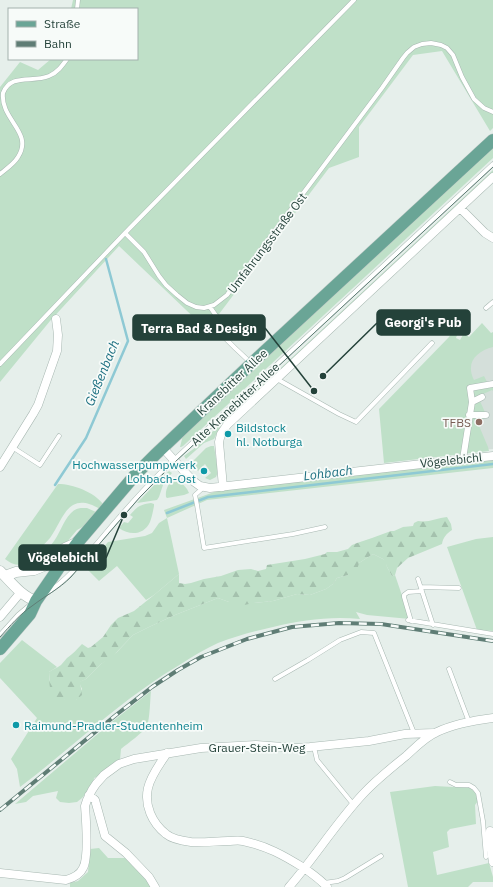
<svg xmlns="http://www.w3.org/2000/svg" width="493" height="887" font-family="'IBM Plex Sans',sans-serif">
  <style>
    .built { fill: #d4dfda }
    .grass { fill: #bfe0c8 }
    .forest { fill: url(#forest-firs) }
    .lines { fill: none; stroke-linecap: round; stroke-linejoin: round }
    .stream { stroke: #8ec9d4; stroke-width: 2.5 }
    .service-casing { stroke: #a8b8b2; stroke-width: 5 }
    .pedestrian-casing { stroke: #a8b8b2; stroke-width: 7 }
    .minor-casing { stroke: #a8b8b2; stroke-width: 9 }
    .tertiary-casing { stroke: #a8b8b2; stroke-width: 11 }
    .primary-casing { stroke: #c2cac8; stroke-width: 13 }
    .service { stroke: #fff; stroke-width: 4 }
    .pedestrian { stroke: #fff; stroke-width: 6 }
    .minor { stroke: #fff; stroke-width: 8 }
    .tertiary { stroke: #fff; stroke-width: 10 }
    .primary { stroke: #6aa596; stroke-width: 12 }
    .tram { stroke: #5f7d75; stroke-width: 1 }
    .rail-casing { stroke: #5f7d75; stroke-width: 4 }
    .rail { stroke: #f7fbf9; stroke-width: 2.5; stroke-dasharray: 8; stroke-linecap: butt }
    .education-dot { fill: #8d6e63; stroke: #f7fbf9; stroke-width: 1.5 }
    .culture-dot { fill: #0f9aa8; stroke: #f7fbf9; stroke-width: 1.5 }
    .labels { text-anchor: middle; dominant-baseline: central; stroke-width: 3.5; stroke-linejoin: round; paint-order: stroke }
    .street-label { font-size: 12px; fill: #24423a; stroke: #f7fbf9 }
    .education-label { font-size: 12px; fill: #785e54; stroke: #f7fbf9; text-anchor: end }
    .culture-label { font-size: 12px; fill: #0d838f; stroke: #f7fbf9; text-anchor: start }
    .water-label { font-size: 13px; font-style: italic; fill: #1c6f80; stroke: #f7fbf9 }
    .leader { fill: none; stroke: #24423a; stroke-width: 1.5 }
    .callout-dot { fill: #24423a; stroke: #f7fbf9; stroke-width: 1.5 }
    .callout { fill: #24423a; stroke: #24423a; stroke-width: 1.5 }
    .callout-label { font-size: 13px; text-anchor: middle; font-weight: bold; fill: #fff }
  </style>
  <defs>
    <pattern id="forest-firs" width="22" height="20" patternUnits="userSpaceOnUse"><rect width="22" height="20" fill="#bfe0c8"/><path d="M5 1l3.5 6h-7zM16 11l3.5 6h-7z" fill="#a4c1ad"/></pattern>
  </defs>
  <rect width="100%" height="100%" fill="#e6efeb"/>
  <path class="built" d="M493,345V449L459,452L471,358L481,349Z"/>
  <path class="grass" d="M73,0H493V128L490,131L442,51L413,55L359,127V157L329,168L207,330L119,246L50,321L0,382V87L20,62L38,70L51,59H137V9H71Z
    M493,145V158L183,446L181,447H180L183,435Z
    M493,170V174L221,427L217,433L214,439L204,443L186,459L184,456L196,447Z
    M482,323L491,333L493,332V347C477,351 465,362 474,380L484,376L488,384L493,382V391L492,390L481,395L480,401L487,417L477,421L488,447L489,451L384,463L379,409L449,337L457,324L460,327L456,338L460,340L464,333L469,337Z
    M211,446H214L218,472L216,477L210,480L205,478L211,473L205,464L198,471L196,469L195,470L190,464L206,448Z
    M493,460V468L207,500L167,518L179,574L154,595L146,600L117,566L99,581L86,568L108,542L145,536L152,533L159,523L167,518L164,510L217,491Z
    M169,471L172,473L164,482L159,497L157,500L137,503L159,480Z
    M176,477H177L187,489L189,493L184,495L167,498L166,497C165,489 169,482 176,477Z
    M58,484C73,484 94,492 103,504L100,509C68,490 64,518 50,538C46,543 41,547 36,551C33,555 30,559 26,563C19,567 11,564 5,559Z
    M151,503L154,504V506C153,511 152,517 150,522C144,535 130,536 119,528L124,522L128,523L133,517L130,515C138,506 139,505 151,503Z
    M83,508H87L96,512L86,525L77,530L61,549L49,560L32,566C36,557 45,552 51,545C60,535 62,522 71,513C75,509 78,508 83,508Z
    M493,537V631L477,630L447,547L476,539Z
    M373,554L383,559L386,561L387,567L392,576L395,575L410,619L367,615L356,612L360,619C331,616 302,620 273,627C255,631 236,636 218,643C205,649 193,656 181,664C123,698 74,746 20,787L17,769L11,759L37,718L0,678V663L22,640L57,667L49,672V680L65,700H76L82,689L79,682L86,679L101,664L117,652L133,635L149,627L175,615L218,598L229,602L254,603L273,601L297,594L310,595L326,589L333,584L337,578L348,575L359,563Z
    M151,691C150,700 150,718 147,726C144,732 127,744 121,749L120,760L101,775L94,778L93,785L82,798L77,802L69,803L60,802L56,798L58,791L33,796L26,802L15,804L113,721Z
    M435,786L470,788L475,792L478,801L475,805L476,824L450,829L447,832L449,847L433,852L437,875L489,863L493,877V882H473L468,887H408L390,792Z
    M99,848L108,858H126L145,878L151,887H70V883L78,881L88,872L90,849Z"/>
  <path class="forest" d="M447,517L451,524L452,530C446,534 443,538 442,544L408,558L397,568L395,575L392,576L387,567L385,561L383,559L373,554L359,563L357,570L348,575L337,578L333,584L326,589L310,595L297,594L273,601L254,603L234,607L229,602L218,598L175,615L149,627L133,635L111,658L101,664L86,679L80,682L82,695L76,700H65L54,697C48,685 50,684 49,672C53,669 57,668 61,665C63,663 65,660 67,658C73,654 77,649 82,644L88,648L91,647L103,637L111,625L118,618L134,611L154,595L179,574V583L185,584L191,583L204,579L221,576L238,570L251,569L258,571L266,569L267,565L305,559L325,554L327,552H337L348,549L352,545L357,543L372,538L391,531H394L403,527L413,526L414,523L418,521C428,523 437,518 447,517Z"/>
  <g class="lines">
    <path class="stream" d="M55,485L86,438L128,341L106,259
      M167,513L208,497L493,464"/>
    <defs>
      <path id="service" d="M77,9L78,0
        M0,174C6,169 14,164 18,157C34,132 0,120 3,93C11,73 32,83 49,76C57,73 62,66 67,59
        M125,233L354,0
        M210,307L217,317L222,330L226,339L235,348L250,362
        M486,308L493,302
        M0,364L125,233L144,252L159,276L166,285L177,295L187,303L196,307L204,308L214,305L227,295L382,88L403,58L407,53L414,47L422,44L431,43L441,45L447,48L453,55L462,77L474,99L484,108L493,112
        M277,379L339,414L356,422L432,343
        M12,447L40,465L59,436
        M204,487L195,495L197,505L204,548L293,534L325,527
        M418,579L433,625
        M421,587L459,588
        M47,593C69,578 82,561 99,541C119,517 140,493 162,471L493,164
        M408,620L493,634
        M411,621L404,597V595L408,592L422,591
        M0,635L18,615L30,605
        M449,669L469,722
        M275,679L308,660L340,640L361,632L374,633L414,733
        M314,747L317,760L353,804
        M450,782L456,785H469L474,788L478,793L483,821L486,857
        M324,883L338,881L345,878L381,856"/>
      <path id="pedestrian" d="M472,402L482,397
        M469,415H486
        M463,459L472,402L470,388L493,384"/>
      <path id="minor" d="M460,208L485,233L493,238
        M162,447L193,481L200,486L210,488L493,456
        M0,467L33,414L38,405L57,351L58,335L56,319
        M223,487L219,442L221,434L227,425L493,177
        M0,617L21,592
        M167,753C160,764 151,775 148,788C144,805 152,823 166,834C172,839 183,841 191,842C203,843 216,841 228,841C233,841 238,840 243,841C267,846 283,855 304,868C312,874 320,879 327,887
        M89,795L95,800L105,836L126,853L149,877L155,887
        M490,831V844L493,862
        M0,873L66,880C73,878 80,875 83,868C89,858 86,819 85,806L87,800L92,790L96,784L104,775L119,764L134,759L201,748L256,745L297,748L310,747L369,741L405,734L434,733
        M289,887C315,857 336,823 363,794C376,780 391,768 406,756C416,747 425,737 437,732C452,725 477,720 493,718"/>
      <path id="tertiary" d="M0,571C11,582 21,596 36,601
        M5,576L16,572L34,570L44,566L55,558L65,548L78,542"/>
      <path id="primary" d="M0,649L30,614L36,601L58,569L78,542L136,474L156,454L252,363L493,140"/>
    </defs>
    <use href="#service" class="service-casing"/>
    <use href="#pedestrian" class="pedestrian-casing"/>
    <use href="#minor" class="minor-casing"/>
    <use href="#tertiary" class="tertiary-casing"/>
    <use href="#primary" class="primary-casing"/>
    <use href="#service" class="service"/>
    <use href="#pedestrian" class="pedestrian"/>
    <use href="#minor" class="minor"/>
    <use href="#tertiary" class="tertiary"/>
    <use href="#primary" class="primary"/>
    <path class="tram" d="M0,637C10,626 20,614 32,606C45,596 59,589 71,577L140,497L175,462L493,167"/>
    <defs>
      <path id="rail" d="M0,810L116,715L152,687L178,670L201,657L247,639L292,627L339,623L381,624L493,641"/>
    </defs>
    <use href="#rail" class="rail-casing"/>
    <use href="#rail" class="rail"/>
  </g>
  <circle class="education-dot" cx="479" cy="422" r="4"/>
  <g class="culture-dot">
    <circle cx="228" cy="434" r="4"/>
    <circle cx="204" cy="471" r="4"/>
    <circle cx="16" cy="725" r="4"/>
  </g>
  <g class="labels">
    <g class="street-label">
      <text transform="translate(267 243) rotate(-53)">Umfahrungsstraße Ost</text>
      <text transform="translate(232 382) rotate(-43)">Kranebitter Allee</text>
      <text transform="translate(235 404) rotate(-43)">Alte Kranebitter Allee</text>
      <text transform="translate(451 460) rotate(-6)">Vögelebichl</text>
      <text x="257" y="747">Grauer-Stein-Weg</text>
    </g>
    <g class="education-label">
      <text x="471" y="422">TFBS</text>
    </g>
    <g class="culture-label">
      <text x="236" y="427">Bildstock<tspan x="236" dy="14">hl. Notburga</tspan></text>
      <text x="196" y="464" text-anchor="end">Hochwasserpumpwerk<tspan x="196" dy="14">Lohbach-Ost</tspan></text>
      <text x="24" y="725">Raimund-Pradler-Studentenheim</text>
    </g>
    <g class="water-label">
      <text transform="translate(102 373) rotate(-68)">Gießenbach</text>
      <text transform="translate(328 473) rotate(-7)">Lohbach</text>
    </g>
  </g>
  <path class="leader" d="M323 376L377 323M314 391L265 328M124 515L106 558"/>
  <g class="callout-dot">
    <circle cx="323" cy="376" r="4"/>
    <circle cx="314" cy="391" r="4"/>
    <circle cx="124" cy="515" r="4"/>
  </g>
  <g class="callout">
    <rect x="377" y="310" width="93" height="25" rx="4"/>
    <rect x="133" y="315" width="132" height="25" rx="4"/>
    <rect x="19" y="545" width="87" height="25" rx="4"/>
  </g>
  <g class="callout-label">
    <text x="423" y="327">Georgi's Pub</text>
    <text x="199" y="333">Terra Bad &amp; Design</text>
    <text x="63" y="562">Vögelebichl</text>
  </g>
  <rect x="8" y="8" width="130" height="52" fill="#f7fbf9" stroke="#a3b1ad"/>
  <rect x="16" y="21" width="20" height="6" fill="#6aa596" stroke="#a3b1ad"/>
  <text x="44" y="28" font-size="12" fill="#24423a">Straße</text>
  <rect x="16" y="41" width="20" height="6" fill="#5f7d75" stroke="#a3b1ad"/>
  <text x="44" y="48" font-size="12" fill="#24423a">Bahn</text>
</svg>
